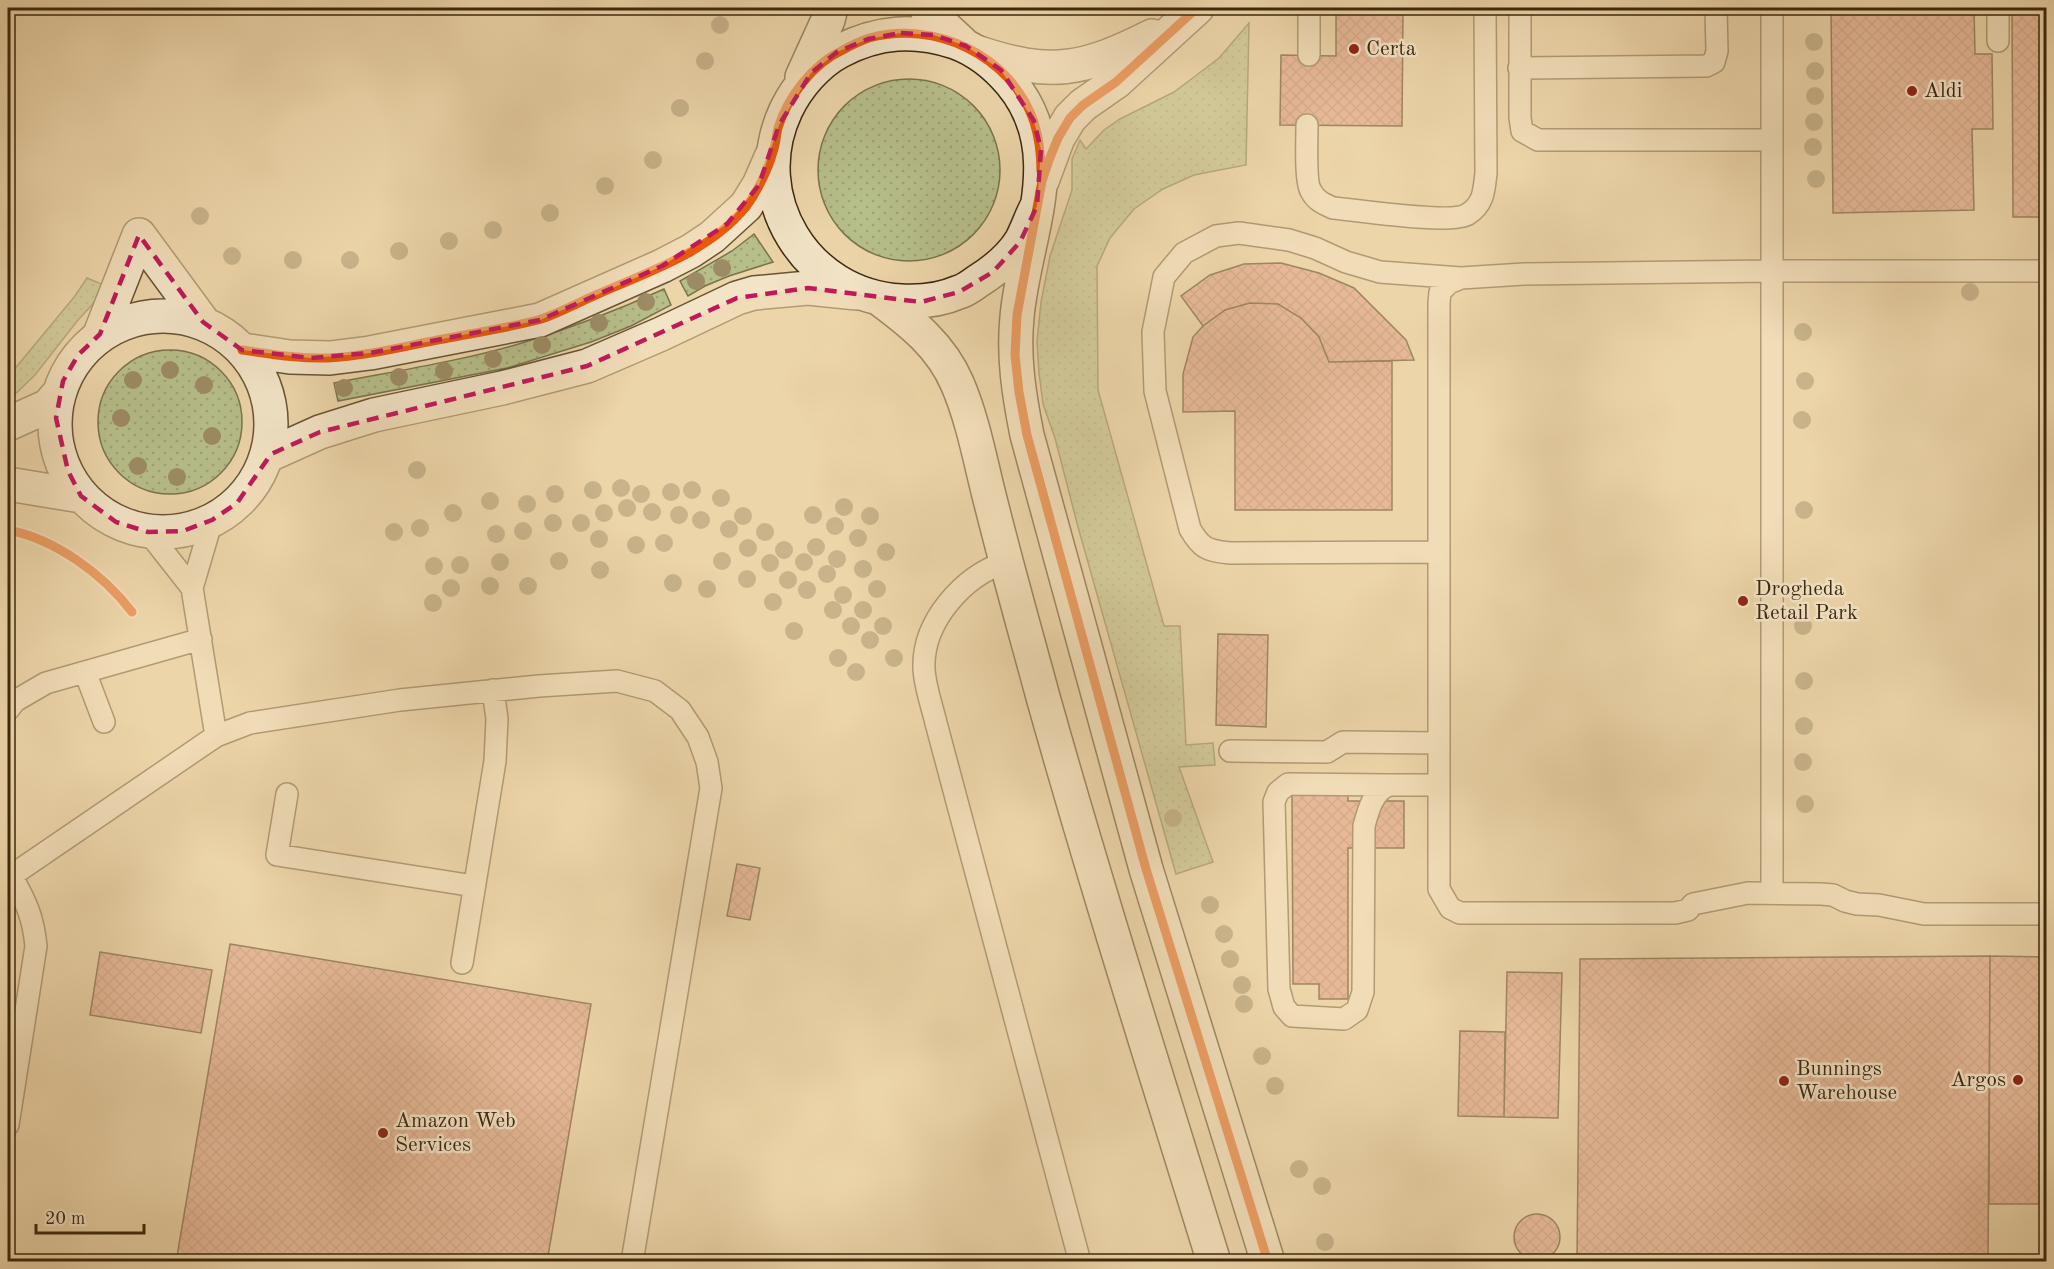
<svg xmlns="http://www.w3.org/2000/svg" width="2054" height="1269" font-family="'Old Standard TT',serif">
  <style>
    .grass { fill: url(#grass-dots); stroke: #79734c; stroke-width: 1.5 }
    .building { fill: url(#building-cross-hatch); stroke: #3c280d; stroke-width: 1.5 }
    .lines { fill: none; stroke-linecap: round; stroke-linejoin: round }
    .lane-casing { stroke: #685334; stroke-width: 24 }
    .street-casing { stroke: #685334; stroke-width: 36 }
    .secondary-casing { stroke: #3c280d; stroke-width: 36 }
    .lane { stroke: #f3e4c7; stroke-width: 21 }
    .street { stroke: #f3e4c7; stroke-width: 33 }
    .secondary { stroke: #f3e4c7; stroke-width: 33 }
    .cycleway-casing { stroke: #f3e4c7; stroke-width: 13 }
    .cycleway { stroke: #e8590c; stroke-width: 9 }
    .tree { fill: #9c8b64 }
    .marked { fill: none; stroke: #c2185b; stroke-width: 4.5; stroke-dasharray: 12 8; stroke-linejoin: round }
    .poi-dot { fill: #8f2418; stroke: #f3e4c7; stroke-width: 2 }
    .labels { text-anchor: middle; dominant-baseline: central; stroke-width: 5; stroke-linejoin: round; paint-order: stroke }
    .poi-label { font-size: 21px; fill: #3c280d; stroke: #f3e4c7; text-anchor: start }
  </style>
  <defs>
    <pattern id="grass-dots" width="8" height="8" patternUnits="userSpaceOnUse" patternTransform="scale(1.5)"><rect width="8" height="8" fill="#b6be8a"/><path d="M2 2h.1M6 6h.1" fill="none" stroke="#9da376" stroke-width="1.8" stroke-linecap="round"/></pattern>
    <pattern id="building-cross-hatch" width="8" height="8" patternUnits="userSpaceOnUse" patternTransform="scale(1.5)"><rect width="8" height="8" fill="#e09884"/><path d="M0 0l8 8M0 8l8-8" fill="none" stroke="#b77c6a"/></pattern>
  </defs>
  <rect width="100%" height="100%" fill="#ecd5a9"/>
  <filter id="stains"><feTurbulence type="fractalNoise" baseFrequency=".00333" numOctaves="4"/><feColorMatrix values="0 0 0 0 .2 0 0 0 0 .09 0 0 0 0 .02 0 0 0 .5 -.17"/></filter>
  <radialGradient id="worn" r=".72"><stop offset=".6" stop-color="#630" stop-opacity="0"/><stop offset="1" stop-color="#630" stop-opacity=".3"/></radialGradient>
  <path class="grass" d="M1249,23L1246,165L1194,175L1163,189L1134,209L1110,238L1097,266L1098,390L1164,626H1180L1186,745L1213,743L1215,765L1179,767L1213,862L1176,874L1078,527L1055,438L1043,404L1039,373L1037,342L1041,302L1050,256L1072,190V159L1080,140L1086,149L1104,130L1120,119L1174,92L1198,74L1219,58Z
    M818 170a91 91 0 1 1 182 0a91 91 0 1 1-182 0Z
    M754,234L773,262L729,276L705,286L688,296L680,281L732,251Z
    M87,278L104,285L93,304L78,320L35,375L8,401V377L75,296Z
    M664,289L671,305L631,326L591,342L507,368L338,401L334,383C396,371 461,361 522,343C571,328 618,310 664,289Z
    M98 422a72 72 0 1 1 144 0a72 72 0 1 1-144 0Z"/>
  <path class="building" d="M1336,8L1403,9L1402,126L1280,125L1281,55L1336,56Z
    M1831,8H1974L1975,54H1992L1993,129H1972L1974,210L1833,213Z
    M2012,8H2046V217H2013Z
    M1281,263L1319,273L1354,288L1406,340L1414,360L1329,362L1319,337L1301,318L1278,304L1250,303L1225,310L1203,326L1181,296L1210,275L1244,264Z
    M1250,303L1278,304L1301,318L1319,337L1329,362L1392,361V510H1235V411L1183,412V374L1193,337L1203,326L1225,310Z
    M1218,634L1268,635L1266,727L1216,725Z
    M1292,794H1348V801H1404V848H1348V999H1319V984H1293Z
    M737,864L760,868L750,920L727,916Z
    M230,944L591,1004L547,1262H176Z
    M100,952L212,970L201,1033L90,1015Z
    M1990,956L1988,1262H1577L1580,959Z
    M1990,956L2046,957V1204H1989Z
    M1507,972L1562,973L1558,1118L1504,1117Z
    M1460,1031L1505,1032L1504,1117L1458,1116Z
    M1514 1237a23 23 0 1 1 46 0a23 23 0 1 1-46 0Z"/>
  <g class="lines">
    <defs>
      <path id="lane" d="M1520,8V118L1522,131L1538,140H1772
        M1772,8V893
        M1998,41V8
        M1309,55V8
        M1519,68L1706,66L1714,62L1717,51L1716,8
        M1307,125C1307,138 1305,182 1311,191C1316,201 1324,204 1333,208C1358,210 1452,225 1468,214C1484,204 1484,190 1486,173L1485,8
        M2046,271H1772L1524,274L1461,278L1449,283L1440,292L1439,303V889L1450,908L1460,913H1675L1688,910L1693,904L1748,893L1821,894L1833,895L1845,901L1857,904L1879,905L1924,914H2046
        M148,532L192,588L212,520
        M1439,552L1230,553C1207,551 1201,548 1190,529L1155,391L1153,332L1164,277L1184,253L1216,236L1239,233L1289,240L1315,248L1346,262L1380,272L1461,278
        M1006,562C963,576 922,622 924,669C925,687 932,706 936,723L1080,1262
        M192,588L216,736
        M85,672L104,722
        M8,710L15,701L46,683L201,639
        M1230,751L1327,752L1343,742L1439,743
        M1389,785L1288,784L1278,792L1274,802L1279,989L1284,1007L1292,1016L1344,1019L1357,1010L1363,992L1364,826C1368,811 1373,791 1389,785H1439
        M287,794L277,855L474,886
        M8,878L216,736L250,723L400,700L539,686L617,681L655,691L680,710L698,737L707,762L711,788L632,1262
        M462,963L495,761L497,719L493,690
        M8,1125L36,946C33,916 26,902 11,875"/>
      <path id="street" d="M976,52C1051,77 1082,71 1152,36
        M1042,181L1058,138L1070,118L1083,105L1116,82L1197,8
        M139,235L203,322
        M55 424a108 108 0 1 1 216 0a108 108 0 1 1-216 0Z
        M100,334L139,235
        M242,350L290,357L330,358L370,353L540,320L662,266L691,251L712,237L746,206L759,185L773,153
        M8,424L48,406L60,392
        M271,454L320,432L374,415L502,388L587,366L661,334L737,298L754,293L808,288L857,293
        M8,484L81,496"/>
      <path id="secondary" d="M926,8L934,17L962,43
        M802,77L828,20L831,8
        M1037,206C1031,217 1027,230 1021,241C1011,257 994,271 978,281C972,285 966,290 959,292C941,300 920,302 901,301C806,296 745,197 786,110C797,87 817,63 840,51C879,31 914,29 955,42C977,50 996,65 1011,83C1070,154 1024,237 1017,317C1013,357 1019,395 1027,435L1146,869L1268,1262
        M881,300C912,323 941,346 957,383C974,422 981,466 992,507C1008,571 1026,634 1043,697C1096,886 1156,1074 1214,1262"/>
    </defs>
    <use href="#lane" class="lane-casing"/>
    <use href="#street" class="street-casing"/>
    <use href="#secondary" class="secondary-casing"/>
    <use href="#lane" class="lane"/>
    <use href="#street" class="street"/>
    <use href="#secondary" class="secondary"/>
    <defs>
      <path id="cycleway" d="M1197,8L1116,82L1083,105L1070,118L1058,138L1049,160L1042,181L1017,315L1015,355L1019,392L1027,435L1146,869L1268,1262
        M242,350C271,354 299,359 328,358C367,356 405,346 443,339C474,333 507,328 538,320C558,314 579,302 598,294C650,271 709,252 746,207C757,192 768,170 773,152C776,144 776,136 778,128C787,98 813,64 841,51C850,46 860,41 869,38C935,20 1011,55 1034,122C1039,138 1041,154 1041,171
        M8,530C55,539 103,574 132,612"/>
    </defs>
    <use href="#cycleway" class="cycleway-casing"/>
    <use href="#cycleway" class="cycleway"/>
  </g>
  <g class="tree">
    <circle cx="720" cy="25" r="9"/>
    <circle cx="1814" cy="42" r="9"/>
    <circle cx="705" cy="61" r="9"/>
    <circle cx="1815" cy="71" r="9"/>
    <circle cx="1815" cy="96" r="9"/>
    <circle cx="680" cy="108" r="9"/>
    <circle cx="1814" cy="122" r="9"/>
    <circle cx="1813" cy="147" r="9"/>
    <circle cx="653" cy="160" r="9"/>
    <circle cx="1816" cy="179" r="9"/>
    <circle cx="605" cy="186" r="9"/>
    <circle cx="550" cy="213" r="9"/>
    <circle cx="200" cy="216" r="9"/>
    <circle cx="493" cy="230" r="9"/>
    <circle cx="449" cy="241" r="9"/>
    <circle cx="399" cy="251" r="9"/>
    <circle cx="232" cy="256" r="9"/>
    <circle cx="293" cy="260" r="9"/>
    <circle cx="350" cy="260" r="9"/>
    <circle cx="722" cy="268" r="9"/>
    <circle cx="696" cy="281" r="9"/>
    <circle cx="1970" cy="292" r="9"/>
    <circle cx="646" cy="302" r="9"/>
    <circle cx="599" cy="323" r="9"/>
    <circle cx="1803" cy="332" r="9"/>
    <circle cx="542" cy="345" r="9"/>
    <circle cx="493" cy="359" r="9"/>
    <circle cx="170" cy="370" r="9"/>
    <circle cx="444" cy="371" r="9"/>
    <circle cx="399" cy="377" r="9"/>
    <circle cx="133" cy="380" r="9"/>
    <circle cx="1805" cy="381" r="9"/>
    <circle cx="204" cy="385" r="9"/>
    <circle cx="344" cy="388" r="9"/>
    <circle cx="121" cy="418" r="9"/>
    <circle cx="1802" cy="420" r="9"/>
    <circle cx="212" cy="436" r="9"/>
    <circle cx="138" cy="466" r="9"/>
    <circle cx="417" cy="470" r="9"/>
    <circle cx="177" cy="477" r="9"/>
    <circle cx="621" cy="488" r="9"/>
    <circle cx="593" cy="490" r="9"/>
    <circle cx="692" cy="490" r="9"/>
    <circle cx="671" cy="492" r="9"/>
    <circle cx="555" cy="494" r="9"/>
    <circle cx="641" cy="494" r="9"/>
    <circle cx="721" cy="498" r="9"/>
    <circle cx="490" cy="501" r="9"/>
    <circle cx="527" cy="504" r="9"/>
    <circle cx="844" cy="507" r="9"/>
    <circle cx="627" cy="508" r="9"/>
    <circle cx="1804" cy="510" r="9"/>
    <circle cx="652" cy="512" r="9"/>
    <circle cx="453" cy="513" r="9"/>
    <circle cx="604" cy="513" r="9"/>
    <circle cx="679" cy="515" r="9"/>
    <circle cx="813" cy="515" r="9"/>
    <circle cx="743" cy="516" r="9"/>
    <circle cx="870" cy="516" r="9"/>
    <circle cx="701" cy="520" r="9"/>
    <circle cx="553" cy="523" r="9"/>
    <circle cx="581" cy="523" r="9"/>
    <circle cx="835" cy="526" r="9"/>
    <circle cx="420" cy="528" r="9"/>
    <circle cx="729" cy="529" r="9"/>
    <circle cx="523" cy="531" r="9"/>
    <circle cx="394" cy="532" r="9"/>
    <circle cx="765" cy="532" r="9"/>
    <circle cx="496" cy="534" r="9"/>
    <circle cx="858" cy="538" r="9"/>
    <circle cx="599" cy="539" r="9"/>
    <circle cx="664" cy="543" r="9"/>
    <circle cx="636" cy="545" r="9"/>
    <circle cx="816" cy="547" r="9"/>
    <circle cx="748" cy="548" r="9"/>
    <circle cx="784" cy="550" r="9"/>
    <circle cx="886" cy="552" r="9"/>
    <circle cx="837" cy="559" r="9"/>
    <circle cx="559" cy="561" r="9"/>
    <circle cx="722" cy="561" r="9"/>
    <circle cx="500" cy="562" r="9"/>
    <circle cx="804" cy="562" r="9"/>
    <circle cx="770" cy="563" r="9"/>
    <circle cx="460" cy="565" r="9"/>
    <circle cx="434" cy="566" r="9"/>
    <circle cx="863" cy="569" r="9"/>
    <circle cx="600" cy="570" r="9"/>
    <circle cx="827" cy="574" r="9"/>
    <circle cx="747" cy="579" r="9"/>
    <circle cx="788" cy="580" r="9"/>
    <circle cx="673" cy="583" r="9"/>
    <circle cx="490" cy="586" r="9"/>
    <circle cx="528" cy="586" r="9"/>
    <circle cx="451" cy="588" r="9"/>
    <circle cx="707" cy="589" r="9"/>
    <circle cx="877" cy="589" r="9"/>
    <circle cx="807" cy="590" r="9"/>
    <circle cx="843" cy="595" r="9"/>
    <circle cx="773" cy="602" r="9"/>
    <circle cx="433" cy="603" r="9"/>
    <circle cx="833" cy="610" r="9"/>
    <circle cx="863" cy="610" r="9"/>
    <circle cx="851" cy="626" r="9"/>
    <circle cx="883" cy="626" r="9"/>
    <circle cx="1803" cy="626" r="9"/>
    <circle cx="794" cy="631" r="9"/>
    <circle cx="870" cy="640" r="9"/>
    <circle cx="838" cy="658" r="9"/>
    <circle cx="894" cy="658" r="9"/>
    <circle cx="856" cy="672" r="9"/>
    <circle cx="1804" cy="681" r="9"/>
    <circle cx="1804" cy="726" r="9"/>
    <circle cx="1803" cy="762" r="9"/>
    <circle cx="1805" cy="804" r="9"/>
    <circle cx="1173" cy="818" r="9"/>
    <circle cx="1210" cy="905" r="9"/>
    <circle cx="1224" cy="934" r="9"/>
    <circle cx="1230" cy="959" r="9"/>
    <circle cx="1242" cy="985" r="9"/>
    <circle cx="1244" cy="1004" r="9"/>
    <circle cx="1262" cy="1056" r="9"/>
    <circle cx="1275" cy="1086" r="9"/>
    <circle cx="1299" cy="1169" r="9"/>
    <circle cx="1322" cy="1186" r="9"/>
    <circle cx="1325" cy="1242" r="9"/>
  </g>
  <path d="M0 0H2054V1269H0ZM901,33L934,35L966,46L1001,70L1034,121L1041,150L1037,206L1020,242L993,272L959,292L921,302L808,288L737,298L587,366L320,432L271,454L237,503L212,520L183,531L148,532L116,522L81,496L68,471L56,418L63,381L78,355L100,334L139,235L203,322L242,350L311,358L370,353L540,320L662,266L727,224L759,185L779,125L811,73L837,52L868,39Z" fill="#ecd5a9" fill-opacity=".55" fill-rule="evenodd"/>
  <path class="marked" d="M901,33L934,35L966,46L1001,70L1034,121L1041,150L1037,206L1020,242L993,272L959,292L921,302L808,288L737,298L587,366L320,432L271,454L237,503L212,520L183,531L148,532L116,522L81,496L68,471L56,418L63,381L78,355L100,334L139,235L203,322L242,350L311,358L370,353L540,320L662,266L727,224L759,185L779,125L811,73L837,52L868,39Z"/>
  <g class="poi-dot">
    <circle cx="1354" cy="49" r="6"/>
    <circle cx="1912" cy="91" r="6"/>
    <circle cx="1743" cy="601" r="6"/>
    <circle cx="2018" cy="1080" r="6"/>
    <circle cx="1784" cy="1081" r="6"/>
    <circle cx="383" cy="1133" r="6"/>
  </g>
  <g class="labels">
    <g class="poi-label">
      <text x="1366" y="49">Certa</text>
      <text x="1924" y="91">Aldi</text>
      <text x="1755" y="589">Drogheda<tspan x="1755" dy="24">Retail Park</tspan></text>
      <text x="1796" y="1069">Bunnings<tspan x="1796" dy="24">Warehouse</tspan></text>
      <text x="2006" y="1080" text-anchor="end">Argos</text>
      <text x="395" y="1121">Amazon Web<tspan x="395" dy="24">Services</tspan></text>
    </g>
  </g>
  <rect width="2054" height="1269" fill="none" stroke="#ecd5a9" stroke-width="30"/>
  <rect x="9" y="9" width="2036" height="1251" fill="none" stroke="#3c280d" stroke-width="3"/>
  <rect x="15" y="15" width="2024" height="1239" fill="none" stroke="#3c280d" stroke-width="1.5"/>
  <path d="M36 1224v9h108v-9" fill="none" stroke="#3c280d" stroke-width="3"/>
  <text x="45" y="1224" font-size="18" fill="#3c280d" stroke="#f3e4c7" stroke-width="4.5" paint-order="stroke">20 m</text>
  <rect width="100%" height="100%" filter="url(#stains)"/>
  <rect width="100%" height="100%" fill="url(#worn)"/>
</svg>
